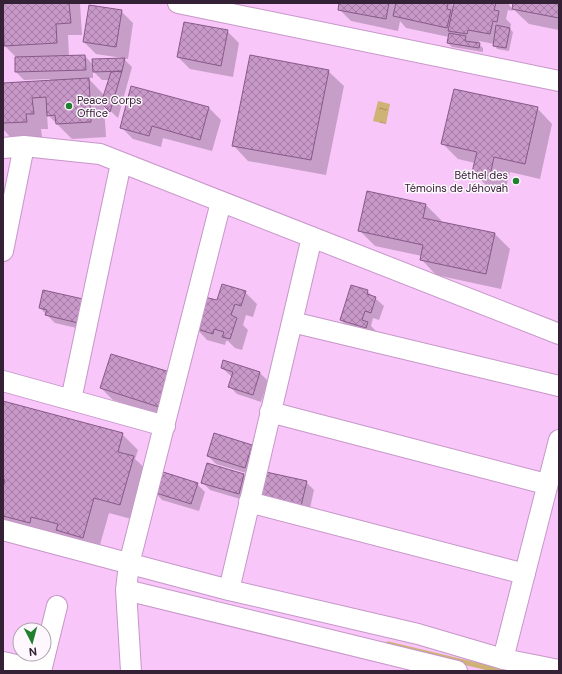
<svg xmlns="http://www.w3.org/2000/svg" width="562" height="674" font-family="'DM Sans',sans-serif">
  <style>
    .water { fill: url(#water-ripples) }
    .shadow { fill: #0003; fill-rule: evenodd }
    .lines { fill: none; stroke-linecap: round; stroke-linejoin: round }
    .stream { stroke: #cfb275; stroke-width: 5 }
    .building { fill: url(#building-cross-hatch); stroke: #865a88 }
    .minor-casing { stroke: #c697c8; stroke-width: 22 }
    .minor { stroke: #fff; stroke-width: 20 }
    .poi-dot { fill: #227f30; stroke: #fef8fe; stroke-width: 1.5 }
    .labels { text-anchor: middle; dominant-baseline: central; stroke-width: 3; stroke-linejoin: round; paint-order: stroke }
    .poi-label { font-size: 11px; fill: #342135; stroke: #fef8fe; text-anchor: start }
  </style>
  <defs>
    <pattern id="water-ripples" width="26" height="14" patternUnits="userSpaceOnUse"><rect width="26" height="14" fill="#cfb275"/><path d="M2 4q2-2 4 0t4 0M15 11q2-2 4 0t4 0" fill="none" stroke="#a99061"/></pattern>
    <pattern id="building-cross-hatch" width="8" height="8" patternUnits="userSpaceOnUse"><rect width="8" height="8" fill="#c898c9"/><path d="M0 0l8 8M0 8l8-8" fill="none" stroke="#a37ca4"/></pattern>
  </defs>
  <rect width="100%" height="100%" fill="#f8c6f9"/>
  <path class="water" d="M378,101L390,104L386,124L373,121Z"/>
  <path class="shadow" d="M3,3H80L82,35H68L69,57L85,56L93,65L123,58L96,54L84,42L121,11L133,23L128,59L123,58L132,67L118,118L104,105L106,137L72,139L47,114L48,129H41L42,137L12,139L3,129V84L50,81V79L24,80L16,72V57L5,46ZM93,71L102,80H109L104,95L88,78H93Z
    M341,3H451L454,7L455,3H508L513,11L508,10L506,19L511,24L510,29L513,32L509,51L497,49L494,44L479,41V44L483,48V52L452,47L448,43L449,37L406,28L400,21L398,31L351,21L339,9Z
    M514,3H559V30L529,24L513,9Z
    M227,31L239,43L233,77L190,69L178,57Z
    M328,71L344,86L326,175L248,161L233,145Z
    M209,108L221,120L212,151L163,138L161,147L133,139L121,127Z
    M537,108L552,124L540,179L510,172L505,191L488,187L473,172L475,163L458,159L443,144Z
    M426,205L441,220L440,222L495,234L510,249L501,289L436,275L421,259L422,256L375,246L359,230Z
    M44,291L85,330L55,323L40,308Z
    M367,291L384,306L379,320L373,318L371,326L376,331L374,336L349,328L341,320Z
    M245,292L257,304L253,317L246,315L243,325L248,330L242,350L235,348L228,341H226L225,345L207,340L196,328L217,302Z
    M224,361L260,373L268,381L261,402L237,394L229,386L232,377L222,368Z
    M172,374L173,419L113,400L101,388Z
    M3,402L122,434L138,450L135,459L149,472L135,520L109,513L98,552L12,529L3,520Z
    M251,446L259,454L253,475L216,464L208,456Z
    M207,464L244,475L252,483L247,501L210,490L202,482Z
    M306,482L314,490L309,513L270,505Z
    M197,484L205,492L199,511L162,500L155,492Z"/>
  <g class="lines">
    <path class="stream" d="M388,644L501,671"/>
  </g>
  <path class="building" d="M3,3H69L71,23L56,24L57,43L4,46Z
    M339,3H389L386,19L338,10Z
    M396,3H448L447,9L451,10L447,28L393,16Z
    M454,3H496L494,10L499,11L497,22L493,21L490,34L468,30L467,34L448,31Z
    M513,3H559V18L512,9Z
    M89,5L122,10L116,47L83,42Z
    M184,22L228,30L221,66L177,57Z
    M496,25L510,28L506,48L493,46Z
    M449,33L466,36L465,41L480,43L479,48L447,43Z
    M85,55L86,70L15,72V57Z
    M250,55L329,70L311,160L232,146Z
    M125,58L122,71L93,72L92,59Z
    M122,71L110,112L101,103L111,72Z
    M89,78L91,122L56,124L55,115L47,116L46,97L32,98L34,114H26L27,122L3,123V83Z
    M131,86L209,107L200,140L152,126L149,136L120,128Z
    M454,89L538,107L525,164L494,157L490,176L472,172L477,152L441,144Z
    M367,191L426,204L423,218L495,233L486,274L420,260L423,245L358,231Z
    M222,284L246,291L241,306L235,304L231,315L237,318L230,339L222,337L224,332L214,329L213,334L194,328L204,297L217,300Z
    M351,285L368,290L367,294L376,297L371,313L365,311L362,320L368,322L366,328L340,320Z
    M43,290L83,299L78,323L45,315L47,310L39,308Z
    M111,354L173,373L162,408L100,388Z
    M223,360L260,372L253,395L228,387L233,372L221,368Z
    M3,401L123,433L118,452L134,456L120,505L94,498L83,538L56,530L58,524L31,517L30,523L3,516V487L5,480L3,479Z
    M214,433L252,445L245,468L207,456Z
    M207,463L244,474L239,494L201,483Z
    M160,471L198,483L191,504L153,492Z
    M266,472L307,481L301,506L261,497Z"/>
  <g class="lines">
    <defs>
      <path id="minor" d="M178,3L559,81
        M3,148L24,146L100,154L559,334
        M3,251L24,146
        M292,322L559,386
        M3,381L165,426
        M71,400L121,163
        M270,412L546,484
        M249,502L525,574
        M3,530L229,590L418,634L503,659L559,670
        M126,590L457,671
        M229,590L312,237
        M503,659L559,440
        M3,662L41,671
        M41,671L57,606
        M131,671L126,590L129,564L221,202"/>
    </defs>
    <use href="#minor" class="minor-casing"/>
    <use href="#minor" class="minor"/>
  </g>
  <g class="poi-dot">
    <circle cx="69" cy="106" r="4"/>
    <circle cx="516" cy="181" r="4"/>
  </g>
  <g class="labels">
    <g class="poi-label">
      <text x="77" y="100">Peace Corps<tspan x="77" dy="13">Office</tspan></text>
      <text x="508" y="175" text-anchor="end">Béthel des<tspan x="508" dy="13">Témoins de Jéhovah</tspan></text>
    </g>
  </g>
  <rect width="562" height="674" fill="none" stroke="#342135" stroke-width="8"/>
  <g transform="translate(32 642) rotate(174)"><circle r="19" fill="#fef8fe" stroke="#ada2ae"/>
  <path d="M0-3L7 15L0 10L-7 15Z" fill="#227f30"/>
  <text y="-6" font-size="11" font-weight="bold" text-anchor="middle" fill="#342135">N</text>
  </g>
</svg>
